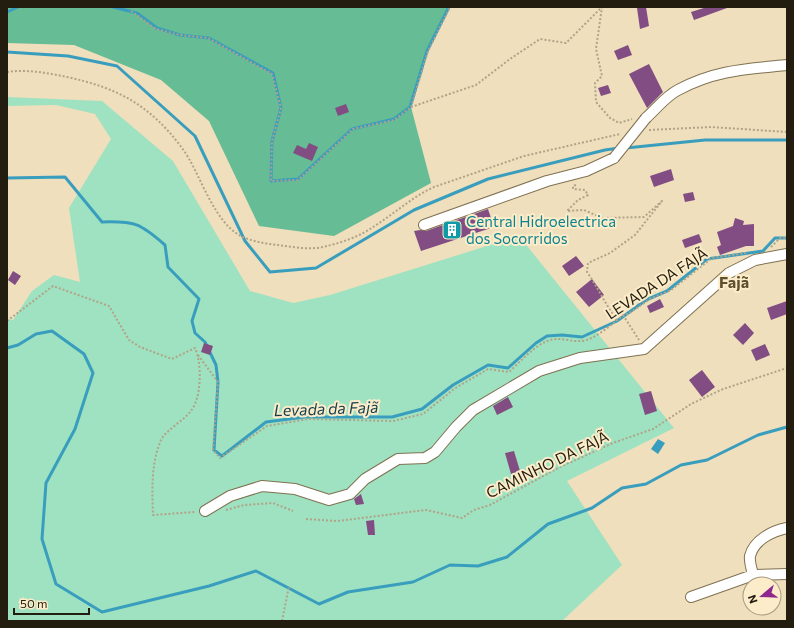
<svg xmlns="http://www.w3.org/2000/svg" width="794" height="628" font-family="Commissioner,sans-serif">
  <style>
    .green { fill: #9fe2c1 }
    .forest { fill: #66bc94 }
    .water { fill: #399ebe }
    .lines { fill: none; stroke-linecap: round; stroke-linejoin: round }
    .stream { stroke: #399ebe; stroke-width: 3 }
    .building { fill: #814d82 }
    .minor-casing { stroke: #7f7151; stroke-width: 12 }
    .path { stroke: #b0a387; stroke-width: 2; stroke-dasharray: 2 2; stroke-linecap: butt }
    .minor { stroke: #fff; stroke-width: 10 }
    .minor-bridge-casing { stroke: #7f7151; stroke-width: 12; stroke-linecap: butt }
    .minor-bridge { stroke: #fff; stroke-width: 10 }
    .labels { text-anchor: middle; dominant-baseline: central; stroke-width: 4; stroke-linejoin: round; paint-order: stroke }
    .culture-label { font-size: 15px; fill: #0d838f; stroke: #fcecc9; text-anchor: start }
    .street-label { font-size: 15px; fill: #221d0f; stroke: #fcecc9 }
    .neighbourhood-label { font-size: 16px; font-weight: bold; fill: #5d4f30; stroke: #fcecc9 }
    .water-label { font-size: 16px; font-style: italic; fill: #133f4e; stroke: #fcecc9 }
  </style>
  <rect width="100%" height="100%" fill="#efdfbc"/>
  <path class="green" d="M7,97L102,101L173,161L250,291L293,303L330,295L519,236L674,428L567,481L622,565L562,621H7V319L13,320L32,291L54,275L80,282L69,208L111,139L95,114L56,105L7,106Z"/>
  <path class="forest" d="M7,7H450L428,51L411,107L431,183L334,236L259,226L209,121L161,80L74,45L7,43Z"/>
  <path class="water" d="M658,439L665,443L658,454L651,449Z"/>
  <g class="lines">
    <path class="stream" d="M113,7L137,13L157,28L180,35L209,38L273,73L281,108L272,141L271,181L298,179L352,129L394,119L410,107L427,51L449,7
      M7,12L18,7
      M7,52L68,56L117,66L195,136L245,241L270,272L316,268L414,210L488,179L605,150L619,148
      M626,148L705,140H787
      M7,178L65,177L102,222C135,221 140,223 165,245L168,267L199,299L192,321L195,333L205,342L216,365L218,382L214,450L222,456L266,422L305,417H392L422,409L453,385L488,365L508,368L536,343L547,336L562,335L582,337L617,321L646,300L667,291L707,259L763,251L775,238H787
      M7,348L18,345L36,334L52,331L84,354L93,373L75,429L46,483L42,539L56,584L102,612L209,586L256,571L319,604L348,592L413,582L450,565L478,566L507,557L548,524L592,508L622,488L646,484L681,465L707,460L758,435L787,427"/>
  </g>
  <path class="building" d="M646,7L649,26L640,29L637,8Z
    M707,7H726L727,8L694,20L691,12Z
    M628,45L632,55L618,60L614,51Z
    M649,64L663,92L647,108L629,74Z
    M608,85L611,93L601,96L598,88Z
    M346,104L349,112L338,116L335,108Z
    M309,143L318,147L312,161L293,153L297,145L306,149Z
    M671,169L674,180L654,187L650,176Z
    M693,192L695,200L685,202L683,194Z
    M488,209L494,227L421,251L414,231L420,230L426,231Z
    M735,218L744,221L743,225L754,224V246H746L720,255L717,247L721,245L717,232L733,226Z
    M699,234L702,242L685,248L682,240Z
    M576,256L584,266L569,276L562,266Z
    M13,271L21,276L15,285L8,280Z
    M592,279L604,295L589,307L576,292Z
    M660,299L664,307L650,313L647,306Z
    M787,301V314L771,320L767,308Z
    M745,323L754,333L743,345L733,335Z
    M204,343L213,346L210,355L201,352Z
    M765,344L770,355L756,361L751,350Z
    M702,370L715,387L702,397L689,380Z
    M651,391L657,411L645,415L639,394Z
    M508,397L513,407L497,415L493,406Z
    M514,451L520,471L511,474L505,453Z
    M361,494L364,504L356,505L354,499Z
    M374,520L375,535H368L366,521Z"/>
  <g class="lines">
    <defs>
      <path id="minor" d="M646,118C656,109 666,96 678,90C715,70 747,69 787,65
        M424,225L547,181L586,171L614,158
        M205,511L230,496L262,486L295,489L329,500L350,494L365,479L398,459L425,458L435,452L456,427L473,410L539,371L580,358L644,349L729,273L755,260L787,254
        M753,575C752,570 749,561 750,556C754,540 772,531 787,528
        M691,597L753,575L787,574"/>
    </defs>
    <use href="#minor" class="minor-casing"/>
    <path class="path" d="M131,11L156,29L180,35L208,38L272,74L281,108L272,141L271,181L298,180L353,129L394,120L411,107L428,51L450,7
      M7,72C26,69 48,73 67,77C118,88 150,105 182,148C201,173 213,225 245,238C256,242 267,244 278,245C292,247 308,250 323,247C340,243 359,237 373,227C394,214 412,197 434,187L524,156L620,134
      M411,107L476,85L510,59L540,39L566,43L602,7L596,49L602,76L595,83L596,102L610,118L619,123L632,119
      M649,130L711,127L787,132
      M576,185L573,186V189L585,190L588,195L578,200L567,211L584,210L602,218L644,217L662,201L635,235L610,253L588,263L587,272C598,288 606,305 617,321
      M771,247L780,238H787
      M623,315L639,340
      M7,321L53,286L109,306L129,340L140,347L172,359L195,348C202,363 202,399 190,412C183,421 165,431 161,440C151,463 152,490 153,515L195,512
      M198,355L218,382L213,450L220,458L267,426L308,419L393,421L423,414L454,389L488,369L509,372C520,362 533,347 547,341C559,336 570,342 581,341C593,341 614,323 623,315L628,314L650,299L671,290L712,258L746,253
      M226,510L244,505L273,503L293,511
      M306,519L337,521L426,510L462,518L474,510L490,505L558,468L613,443L653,429L691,404L723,389L787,368
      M282,621L289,586"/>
    <use href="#minor" class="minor"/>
    <defs>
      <path id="minor-bridge" d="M614,158L646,118"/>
    </defs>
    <use href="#minor-bridge" class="minor-bridge-casing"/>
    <use href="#minor-bridge" class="minor-bridge"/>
  </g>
  <defs>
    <symbol id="building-square" viewBox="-11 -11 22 22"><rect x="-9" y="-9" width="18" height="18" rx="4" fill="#0f9aa8" stroke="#fcecc9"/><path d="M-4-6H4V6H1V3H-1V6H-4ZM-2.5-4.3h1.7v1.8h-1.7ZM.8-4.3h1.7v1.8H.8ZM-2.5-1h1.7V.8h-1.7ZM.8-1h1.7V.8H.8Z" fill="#fff"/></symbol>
  </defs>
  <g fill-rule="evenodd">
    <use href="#building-square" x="441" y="219" width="22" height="22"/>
  </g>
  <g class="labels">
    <g class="culture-label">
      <text x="466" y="221">Central Hidroelectrica<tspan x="466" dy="17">dos Socorridos</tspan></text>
    </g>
    <g class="street-label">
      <text transform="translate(656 283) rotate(-33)">LEVADA DA FAJÃ</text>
      <text transform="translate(547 464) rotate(-26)">CAMINHO DA FAJÃ</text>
    </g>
    <g class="neighbourhood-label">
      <text x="734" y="281">Fajã</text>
    </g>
    <g class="water-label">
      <text transform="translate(326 408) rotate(-2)">Levada da Fajã</text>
    </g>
  </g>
  <rect width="794" height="628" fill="none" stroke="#221d0f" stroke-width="16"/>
  <g transform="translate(762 596) rotate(251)"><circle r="19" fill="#fcecc9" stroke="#a5997f"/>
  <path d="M0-3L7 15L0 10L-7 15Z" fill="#8f288e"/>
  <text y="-6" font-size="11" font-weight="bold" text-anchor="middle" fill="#221d0f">N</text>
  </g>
  <path d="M14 608v6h75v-6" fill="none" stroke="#221d0f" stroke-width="2"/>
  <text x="20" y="608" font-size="12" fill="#221d0f" stroke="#fcecc9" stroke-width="3" paint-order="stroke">50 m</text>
</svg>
